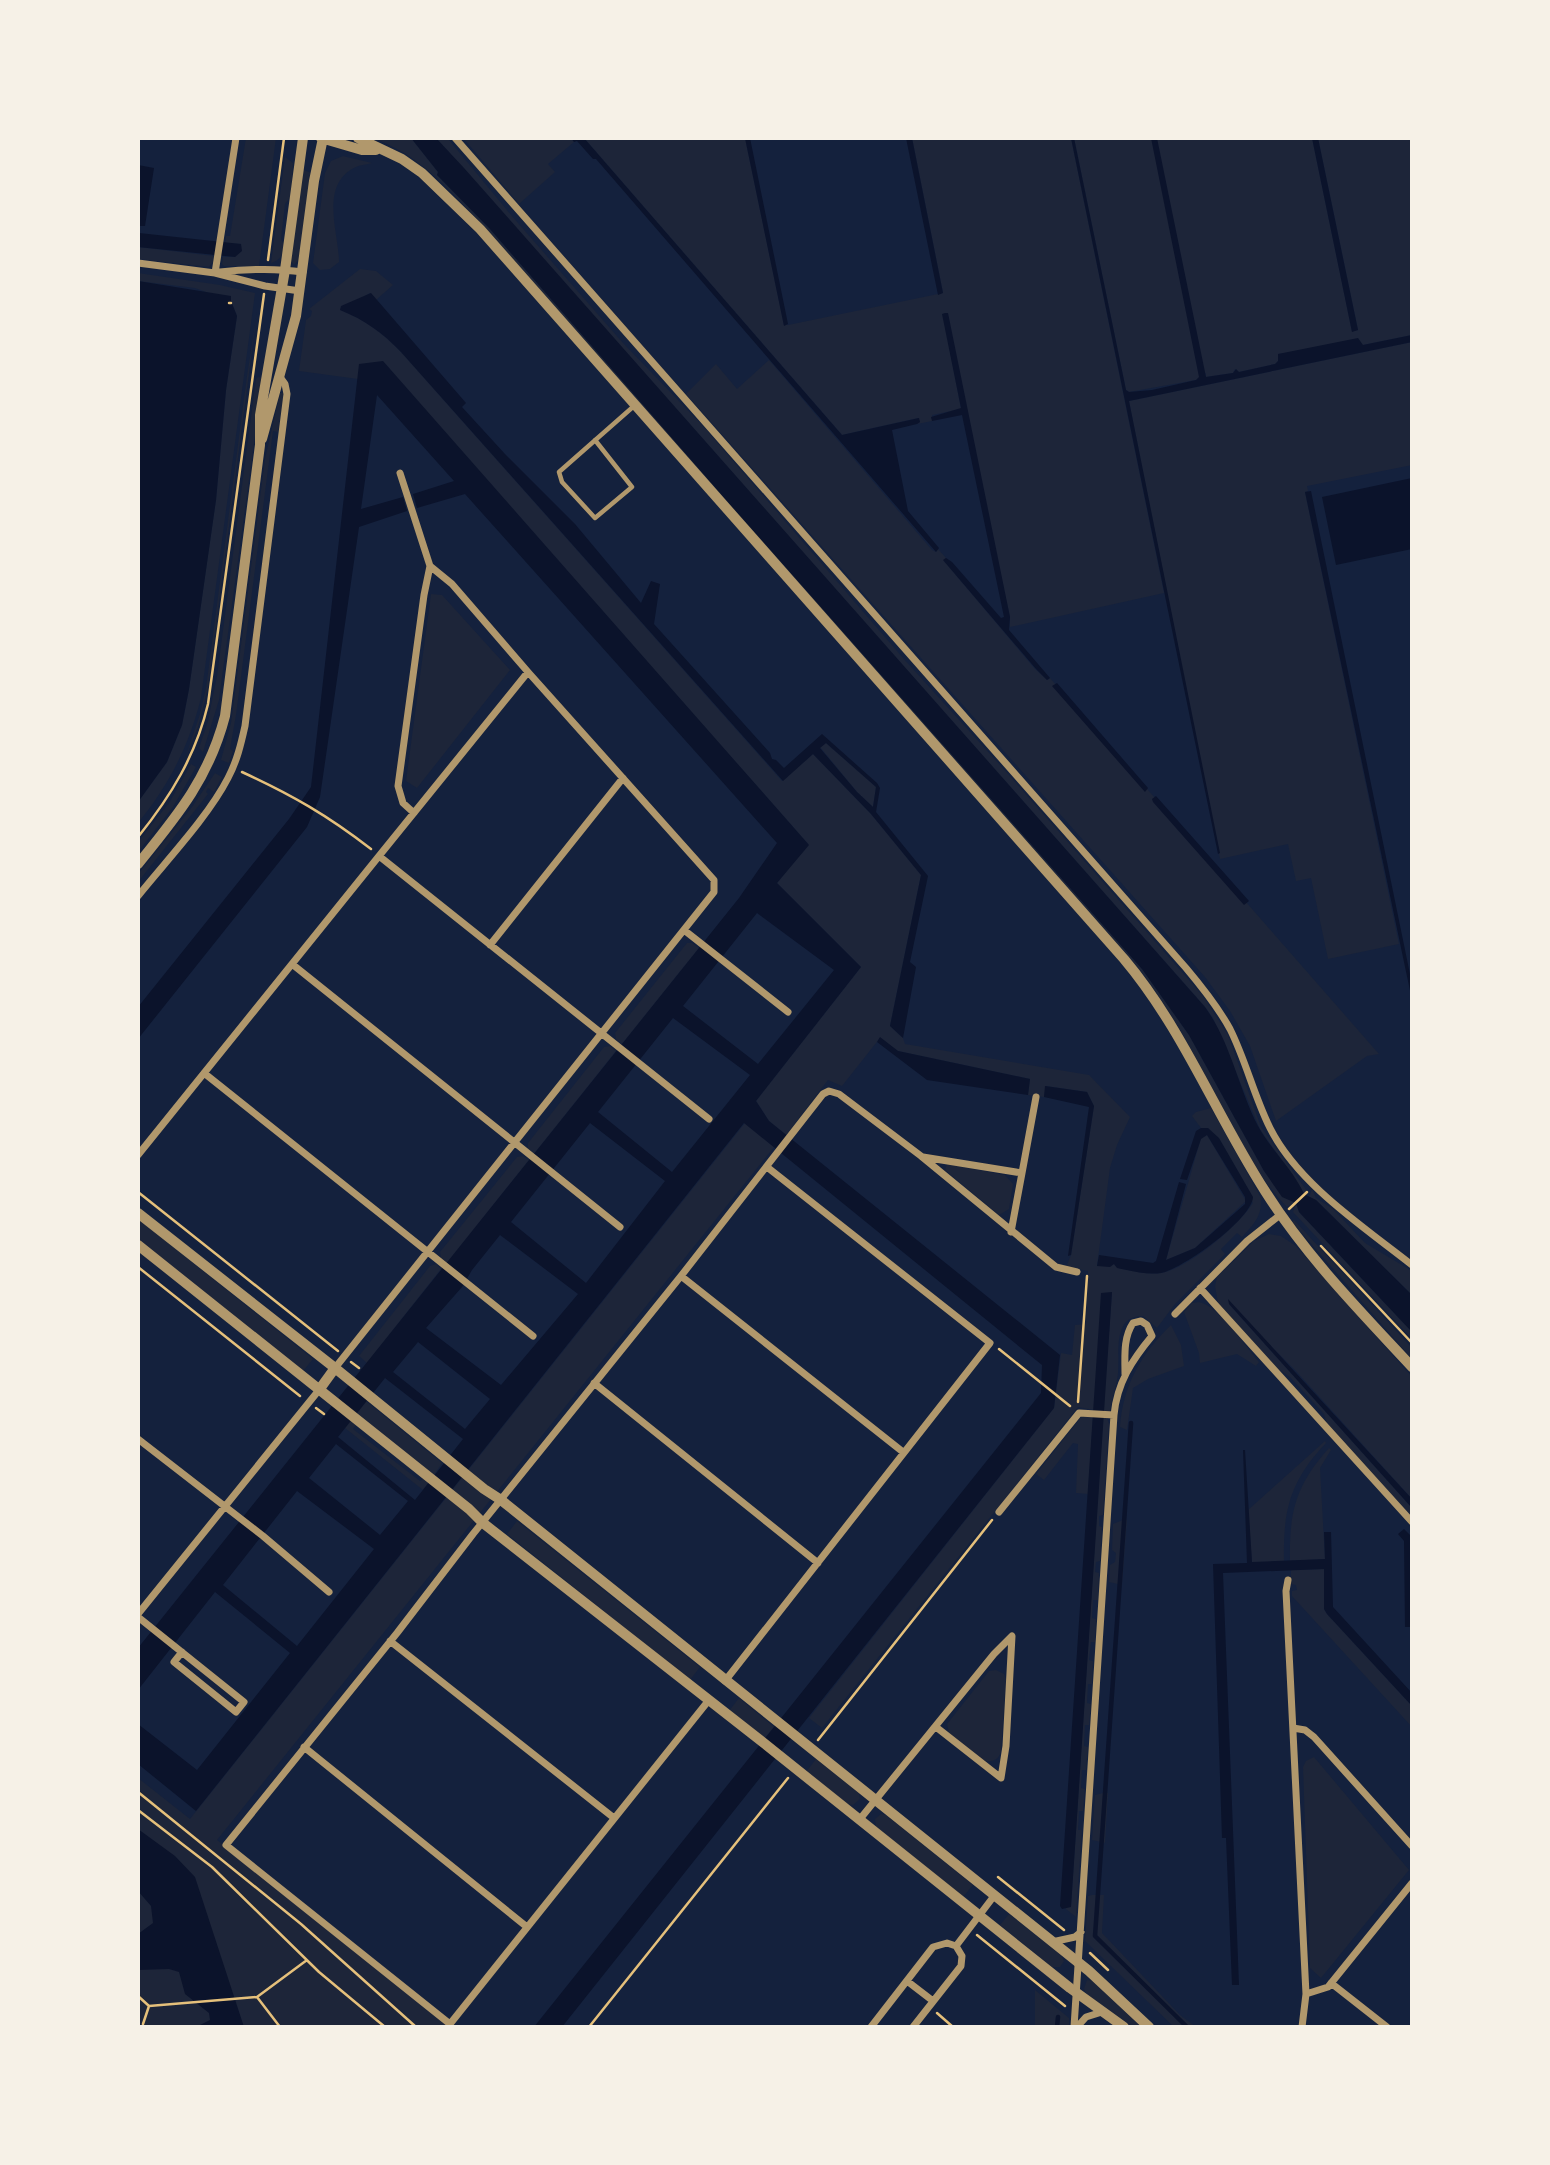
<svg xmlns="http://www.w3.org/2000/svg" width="1550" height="2165" font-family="'IBM Plex Sans',sans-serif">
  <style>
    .green { fill: #1d2539 }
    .water { fill: #0b132b; fill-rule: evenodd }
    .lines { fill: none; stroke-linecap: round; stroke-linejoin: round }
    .stream { stroke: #0b132b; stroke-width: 4.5 }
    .path { stroke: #e5c07b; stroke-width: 2.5 }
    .service { stroke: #b1986c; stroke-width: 4.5 }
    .minor { stroke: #b1986c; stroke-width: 7 }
    .tertiary { stroke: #b1986c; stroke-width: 10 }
  </style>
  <rect width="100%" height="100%" fill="#14213d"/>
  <path class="green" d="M246,138H276L259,266H224L222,264L223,257H235L241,244L225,243L226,236H230Z
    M373,138H411L438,172L437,175L490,229L727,501L1142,969L1189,1035L1264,1171L1295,1202L1287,1207C1262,1182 1246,1151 1230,1121C1199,1065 1172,1008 1131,959L478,220C444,185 419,155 373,138Z
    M436,138L449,140L511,215L623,343L703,426L903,658L1009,775L1203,996L1228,1035L1261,1127L1307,1191L1304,1193L1260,1129L1213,1018L1205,1007Z
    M571,138L574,142L548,164L555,172L519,204L464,139Z
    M584,138H745L784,325H788L943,293L912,138H1071L1164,593L1010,627V617L943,314L961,409L932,415V421L917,424L920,422L918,418L842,435Z
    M1074,138H1312L1352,331L1358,330L1318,138H1412V335L1363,345L1278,354V361L1275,364L1239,372L1235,369L1233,373L1206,377V373L1196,380L1129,392L1126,390Z
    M343,156L372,163C365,165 358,165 352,169C320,188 339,234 339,262L330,269L320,270L313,263L325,173L331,161Z
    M285,157L293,163L291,196L285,204L281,239L285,247C282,256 280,260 271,263Z
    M302,169L311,173L300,258L294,265L291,261Z
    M138,247L214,256L213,262L209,267L138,259Z
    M360,269L376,271L393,285L376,300L370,293L341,310C365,320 383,333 401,352L782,781L813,754L871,814L921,875L890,1026L903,1038L905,1044L1089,1075L1130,1117L1117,1145L1110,1168L1097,1266L1114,1264L1118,1268C1132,1271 1147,1275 1161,1273C1189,1268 1237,1227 1253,1203L1208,1128H1201L1192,1116L1196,1112L1211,1108L1260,1196C1264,1214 1254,1224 1242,1237L1237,1233L1221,1249L1225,1254L1175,1304L1157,1328L1143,1316C1112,1316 1120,1351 1118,1373C1117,1385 1112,1398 1110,1411H1103L1112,1293H1102L1094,1410L1078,1407L822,1728L809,1718L1054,1408L1061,1353L1072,1355L1075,1325L1086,1324L1088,1271L1066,1267L1071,1255L1094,1106L1087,1092L1046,1086L1044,1097L1028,1095L1030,1079L898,1051L880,1038L842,1086L828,1080L786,1135L769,1121L756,1101L861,967L777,883L808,844L455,445L360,364L358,379L299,371L306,320L311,316L312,311L309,309Z
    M138,273L220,285L255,293L201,698C189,746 169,785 138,823V802L167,762L182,725L189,689L216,500L226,390L237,316L231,301L195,288L138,281Z
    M257,312L208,688L198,727L185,759L200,714L206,688L247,376Z
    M1412,342V465L1307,486L1308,491L1305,492L1399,944L1328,959L1311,878L1296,881L1288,844L1220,859L1129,401Z
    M769,360L932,550L936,552L938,549L946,558L944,561L1035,669L1047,680L1050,678L1379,1054L1367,1056L1276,1121L1250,1046L1230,1011L1205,977L686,394L716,364L737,389Z
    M258,377L263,378L222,677L219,700L203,752L199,748L208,721L217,676L256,379Z
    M280,393H284L278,432L273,431L236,715L230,749L233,751L229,763L221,760L231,723L265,459Z
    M431,594L442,595L510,670L417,788L406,781Z
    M826,743L876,787L873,807L857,792L820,747Z
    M191,764L196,767L173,807L138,852V842L169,803Z
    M215,773L222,777L214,792L208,788L206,792L208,794L138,882V874L192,807Z
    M687,943H692L699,948L622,1044L616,1039L615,1033Z
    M610,1046L616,1051L534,1154L528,1149V1143L604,1047Z
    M745,1123L774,1147L217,1840L454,2027H138V1778L190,1819Z
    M1207,1135L1246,1201L1195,1248L1166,1260L1201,1138Z
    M523,1156L529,1160L447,1263L441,1258L440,1252L517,1157Z
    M947,1164L1005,1175L1013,1184L1009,1209L999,1215L945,1170Z
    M1312,1189L1316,1198L1333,1209L1365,1243L1412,1271V1295L1316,1200L1309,1197Z
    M1296,1203L1299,1212L1412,1332V1339L1293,1212Z
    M138,1219L313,1359L303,1371L138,1239Z
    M1294,1220L1412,1348V1359L1292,1222Z
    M1269,1234L1281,1236L1296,1246L1412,1377V1499L1295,1370L1229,1304L1412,1508V1517L1327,1424L1324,1414L1290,1377L1276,1368L1218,1303L1215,1286L1217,1277L1254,1241Z
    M436,1264L441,1269L367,1363L359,1356L430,1266Z
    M1199,1302C1219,1306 1246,1347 1259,1362L1256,1366L1237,1354L1200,1363L1199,1353L1184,1312L1192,1303Z
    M1171,1325L1181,1345L1184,1366L1148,1379L1133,1388L1127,1430L1120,1427C1123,1385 1141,1354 1171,1325Z
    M366,1401L442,1463L434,1475L357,1413Z
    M1082,1416L1093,1417L1088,1494L1076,1493L1078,1444L1073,1443L1044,1480L1036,1474Z
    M1103,1418H1107L1109,1424L1103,1515L1099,1516V1526L1102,1527L1100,1561L1096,1562L1095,1572L1099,1573L1098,1600H1093L1092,1618L1096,1619L1095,1642H1091L1089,1660L1093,1661L1092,1684H1088L1087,1703L1091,1704L1089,1725H1085L1084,1746L1088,1747L1086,1770H1082L1081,1788L1085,1789L1083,1811H1079L1078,1830H1082L1076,1917L1066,1909V1906H1071Z
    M351,1420L356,1425L353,1429L420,1481L424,1478L429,1482L423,1490L345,1428Z
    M1325,1441L1326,1443C1290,1481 1283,1510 1284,1561L1252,1563L1248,1510Z
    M1329,1448L1331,1450L1320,1468L1325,1559L1290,1561C1289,1511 1296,1485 1329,1448Z
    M1123,1520H1127L1122,1585L1109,1582L1110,1565L1115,1562L1116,1553L1112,1550L1113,1524Z
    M517,1521L700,1667L690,1680L507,1534Z
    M1325,1569L1324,1609L1327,1614L1412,1706V1727L1292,1596V1591L1297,1590L1296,1585L1291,1584V1570Z
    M996,1670L1004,1674L1006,1679L1001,1752C998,1760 993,1762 985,1761L949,1733L947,1724L989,1671Z
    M739,1698L774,1727L764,1739L729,1711Z
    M1314,1757L1409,1870L1321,1978L1310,1968L1303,1767L1306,1761Z
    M816,1759L859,1793L860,1799L853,1805L847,1804L806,1772Z
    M1103,1793H1108L1105,1843L1092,1840L1095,1795Z
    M881,1814L886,1815L973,1885L963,1897L876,1827L875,1819Z
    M1092,1895H1104L1102,1933L1180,2015L1196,2027H1174L1085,1941L1088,1896Z
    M1009,1914L1061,1955L1064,1961L1060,1967H1052L1000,1925Z
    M1087,1980L1094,1981L1143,2027H1133L1087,1995L1084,1989Z
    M1035,1990L1069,2018V2027H1035Z"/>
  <path class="water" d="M411,138H436L464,168L1205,1007C1231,1043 1238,1087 1258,1126C1271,1150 1293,1169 1304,1194L1316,1200L1412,1295V1332L1299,1212L1296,1203L1282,1197L1264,1171L1189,1035L1142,969L727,501L490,229L437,175L438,172Z
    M571,138H584L842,435L919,418L920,422L917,424L892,430L908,511L939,548L936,552L596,159H593L577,141L574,142Z
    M745,138H750L788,324L784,326Z
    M906,138H912L943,293L938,295Z
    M1071,138H1074L1126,390L1129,392L1152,390L1196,380L1199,377L1151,138H1157L1206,377L1233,373L1236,369L1239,372L1275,364L1278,361V354L1358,338L1363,345L1412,335V342L1129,401L1220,853L1218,854Z
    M1312,138H1318L1358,330L1352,332Z
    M138,165L154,168L145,226H140L139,233L241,244L242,251L235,257L138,247Z
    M138,281L231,296V301L237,316L226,390L216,500L189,689L182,725L167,762L138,802Z
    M371,293L466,403L462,407L505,454L575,524L641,603L651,581L660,584L654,624L770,753L772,759L776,760L784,768L822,734L877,783L880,788L876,812L928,876L910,962L916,967L903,1038L890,1026L921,875L871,814L813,754L783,781L401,352C383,333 365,320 340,310L341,306ZM826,743L876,787L873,807L857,792L820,748Z
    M945,313H948L1010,617L1009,630L1050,678L1047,680L1036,669L943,560L946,558L952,562L1001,618L1004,617L962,415L932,421L931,417L961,408L942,314Z
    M383,361L809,845L777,883L861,967L756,1101L769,1121L1060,1355L1054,1408L562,2027H534L1041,1393L1042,1365L744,1123L196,1811L138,1764V1724L197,1770L290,1653L215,1592L138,1690V1648L739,898L777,843L465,494L417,508L413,494L454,481L377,395L361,509L403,497L407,511L359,527L320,797L307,827L138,1039V1007L289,819L311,787L359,364ZM757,913L834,970L758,1064L683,1006ZM673,1018L750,1075L672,1172L598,1112ZM590,1123L665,1181L586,1283L511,1222ZM500,1235L578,1294L501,1385L426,1328L462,1287L472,1270ZM418,1342L490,1399L465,1429L393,1372ZM385,1378L463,1439L415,1500L338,1437ZM336,1444L408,1501L380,1535L309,1478ZM297,1491L374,1549L297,1646L223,1585Z
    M1412,478V549L1336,565L1322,497Z
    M1311,491L1412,984V1000L1305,492Z
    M1057,683L1148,788L1145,792L1052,686Z
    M1156,796L1249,901L1244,905L1153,802L1152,799Z
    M880,1037L898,1051L1030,1079L1028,1095L927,1080L877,1042Z
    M1045,1086L1087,1092L1094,1106L1071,1255L1068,1256L1089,1107L1044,1097Z
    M1201,1128H1208L1219,1138L1253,1197C1252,1219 1183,1269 1161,1273C1147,1275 1131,1271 1117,1268L1114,1264L1110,1267L1097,1266L1099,1255L1153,1263L1156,1261L1179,1182L1186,1184L1166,1260L1195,1248L1245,1204V1197L1207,1135L1201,1139L1187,1180L1180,1179L1196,1131Z
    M1112,1292L1071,1907L1062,1909L1060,1906L1101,1293Z
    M1228,1299L1412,1499V1508L1229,1304Z
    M1243,1450H1245L1252,1562L1325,1559L1324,1532H1331L1333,1607L1412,1693V1706L1327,1614L1324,1609V1569L1223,1573L1239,1985H1232L1226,1838H1222L1213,1564L1247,1563Z
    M1404,1529L1412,1537V1627H1405L1404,1541L1398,1534Z
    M138,1829L175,1856L195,1877L244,2027H196L210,2020L209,2013L185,1994L179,1972L169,1969L138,1970V1934L153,1923L151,1906L138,1891Z"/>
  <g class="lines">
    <path class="stream" d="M1131,1423L1095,1936L1187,2027
      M1057,2027L1058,2017"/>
    <path class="path" d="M268,260L284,138
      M229,303H231
      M242,772C292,795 327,815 371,849
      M138,837C171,796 196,755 208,704L264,294
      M138,1192L338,1351
      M1289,1209L1307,1192
      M1321,1246L1412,1343
      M138,1267L300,1396
      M999,1349L1070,1406
      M351,1362L359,1368
      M1078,1402L1087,1276
      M316,1408L324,1414
      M818,1740L992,1520
      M138,1792L301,1924L416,2027
      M138,1810L212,1867L319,1972L385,2027
      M998,1877L1064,1930
      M977,1935L1065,2006
      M1090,1953L1108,1970
      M138,1996L149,2006L257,1997L307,1960
      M257,1997L280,2027
      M937,2013L953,2027
      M143,2024L149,2006
      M589,2027L788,1778"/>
    <path class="service" d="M595,440L632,487L595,518L562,482L559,472L634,406"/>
    <path class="minor" d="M455,138L1186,968C1202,987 1218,1007 1230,1029C1246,1061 1254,1096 1270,1128C1298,1184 1364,1227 1412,1265
      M138,263L215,273L265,286L300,291
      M220,272C247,269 275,268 303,272
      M215,273L236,138
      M400,473L430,566
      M379,856L709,1119
      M138,896C166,861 208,817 228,778C237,761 241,744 245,726L287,394L285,384L280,377
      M684,930L788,1012
      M490,945L623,778
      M292,964L620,1227
      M204,1073L533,1336
      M138,1155L379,856L528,672L452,584L430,566L424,595L398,786L403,803L414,813
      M923,1157L1022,1173L1011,1232
      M1022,1173L1036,1097
      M681,1276L903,1452
      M1200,1288L1412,1522
      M1175,1314L1247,1241L1280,1215
      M335,1368L714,892V880L528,672
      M594,1383L818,1563
      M138,1439L263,1536L329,1592
      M999,1512L1079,1413L1114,1415
      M1288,1580L1286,1591L1306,1994L1328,1987L1412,1883
      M138,1614L319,1390
      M138,1617L244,1702L236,1712L174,1662L182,1652
      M390,1641L614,1818
      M725,1681L990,1343L767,1167
      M709,1700L450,2024L226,1845L397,1633L473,1534L681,1276L823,1094L829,1091L839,1094L921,1156L1056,1267L1077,1272
      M1293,1728L1305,1730L1314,1737L1412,1846
      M304,1747L527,1927
      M860,1819L994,1654L1012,1636L1006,1746L1001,1778L936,1727
      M1052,1942L1075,1937L1081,1932
      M956,1946L994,1896
      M907,1981L933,2001
      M1331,1983L1387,2027
      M871,2027L933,1947L947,1943L956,1946L962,1956L961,1966L913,2027
      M1074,2027L1114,1415C1117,1383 1132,1360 1152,1336L1147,1325L1141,1321L1133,1323C1123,1338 1125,1357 1125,1374
      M1077,2027L1086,2017L1102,2012
      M1302,2027L1306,1994"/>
    <path class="tertiary" d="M321,138L362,150H376
      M358,138L402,159L422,173L480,229L1124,959C1183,1029 1216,1115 1265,1191C1306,1256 1360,1311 1412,1367
      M262,439L296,316L314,181L323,138
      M138,864C177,816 209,778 225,716L260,445V415L285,270L303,138
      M138,1213L335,1368L484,1489L501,1500L1089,1971L1149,2027
      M138,1245L469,1509L483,1523L760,1740L1070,1988L1124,2027
      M319,1390L335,1368"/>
  </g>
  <rect width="1550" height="2165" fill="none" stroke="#f6f1e7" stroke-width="280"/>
</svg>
